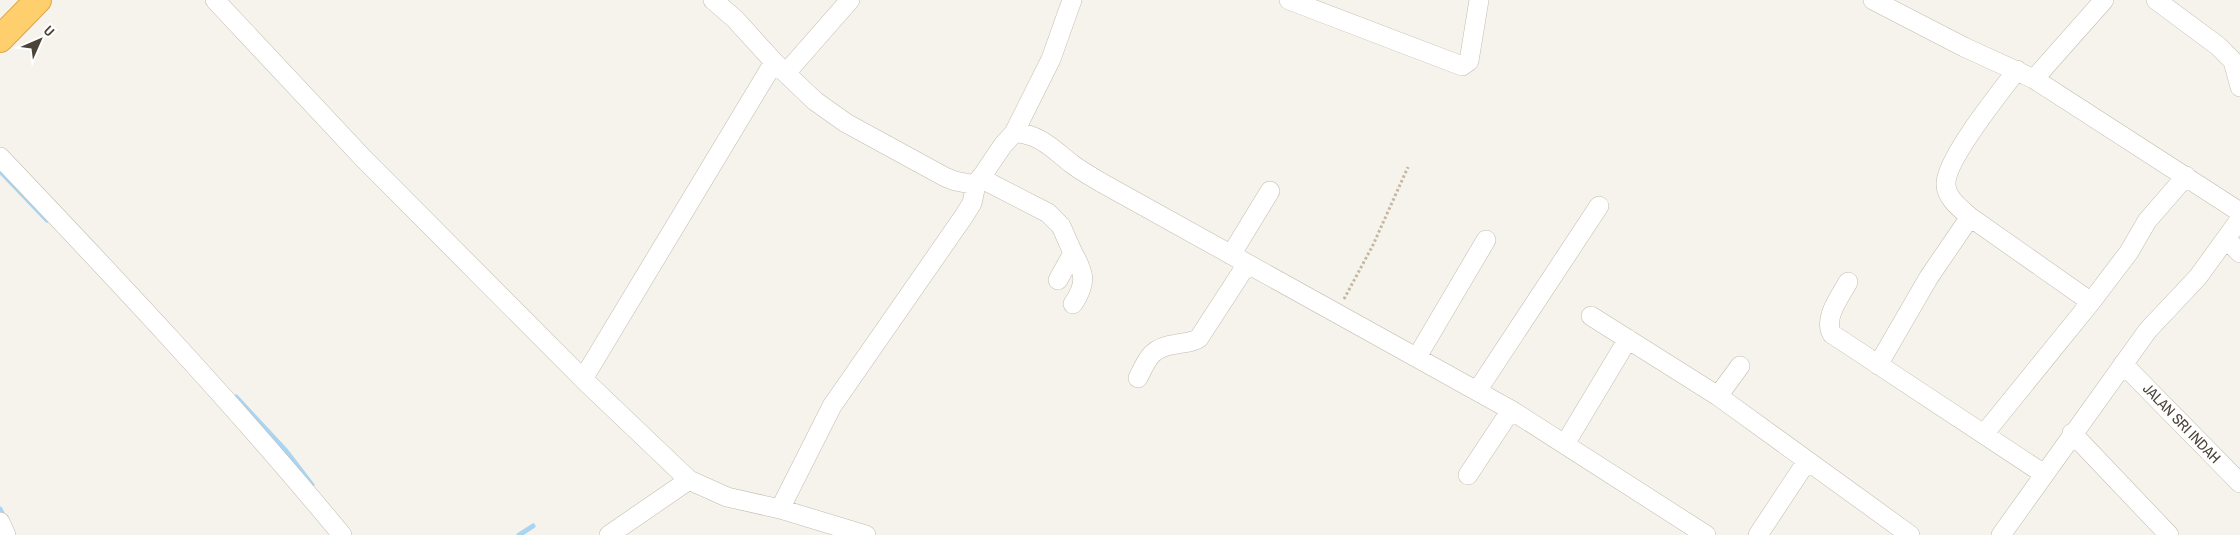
<svg xmlns="http://www.w3.org/2000/svg" width="2240" height="535" font-family="'Archivo Narrow',sans-serif">
  <style>
    .lines { fill: none; stroke-linecap: round; stroke-linejoin: round }
    .stream { stroke: #a9d4f2; stroke-width: 5 }
    .minor-casing { stroke: #c2bbae; stroke-width: 20 }
    .highway-casing { stroke: #e0a43c; stroke-width: 28 }
    .path { stroke: #c4b79f; stroke-width: 3; stroke-dasharray: 2.5 2.5; stroke-linecap: butt }
    .minor { stroke: #fff; stroke-width: 19 }
    .highway { stroke: #ffcf6e; stroke-width: 26 }
    .labels { text-anchor: middle; dominant-baseline: central; stroke-width: 4; stroke-linejoin: round; paint-order: stroke }
    .street-label { font-size: 15px; fill: #4b4439; stroke: #fff }
  </style>
  <rect width="100%" height="100%" fill="#f6f3ec"/>
  <g class="lines">
    <path class="stream" d="M0,171L47,220
      M236,397L286,451L312,485
      M0,509L5,519
      M519,535L533,526"/>
    <defs>
      <path id="minor" d="M215,0L363,158L583,379L689,480L727,497L780,509L866,535
        M713,0L735,19L774,62L815,101L846,123L945,177L955,181L976,185L1003,145L1014,133C1039,133 1054,150 1072,164C1081,171 1092,177 1102,183L1511,410L1706,535
        M1289,0L1462,66L1469,61L1479,0
        M1873,0L1964,47L2034,79L2240,212
        M2156,0L2218,46L2233,61L2240,87
        M786,73L850,0
        M2034,79L2104,0
        M1014,133L1051,59L1072,0
        M0,157C117,280 234,404 342,535
        M980,178L1048,213L1061,226L1073,253L1058,280
        M1970,217L2091,302
        M2226,239L2240,253
        M1073,253C1085,274 1087,283 1073,304
        M1231,255L1270,191
        M1848,282C1840,297 1823,318 1832,334L2044,474
        M1591,316L1718,396
        M1417,357L1486,240
        M2123,364L2240,483
        M1878,365L1929,277L1970,217C1960,208 1946,198 1946,184C1945,160 2001,91 2017,70
        M1740,366L1718,396L1910,535
        M1138,378C1148,357 1152,347 1177,344C1186,342 1192,343 1199,338L1247,264
        M583,379L774,62
        M1477,391L1599,206
        M2072,433L2169,535
        M1984,434L2091,302L2129,252L2147,221L2186,176
        M1565,444L1628,339
        M1468,475L1511,410
        M780,509L832,406L964,216L972,203L976,185
        M0,522L6,535
        M609,535L689,480
        M1758,535L1807,461
        M2001,535L2148,330L2198,277L2240,219"/>
      <path id="highway" d="M0,39L38,0"/>
    </defs>
    <use href="#minor" class="minor-casing"/>
    <use href="#highway" class="highway-casing"/>
    <path class="path" d="M1344,299L1373,245L1408,167"/>
    <use href="#minor" class="minor"/>
    <use href="#highway" class="highway"/>
  </g>
  <g class="labels">
    <g class="street-label">
      <text transform="translate(2182 423) rotate(46)">JALAN SRI INDAH</text>
    </g>
  </g>
  <g transform="translate(40 40) rotate(45)" stroke="#ffffff" stroke-width="4" paint-order="stroke">
  <path d="M0-4L9 19L0 12L-9 19Z" fill="#4b4439"/>
  <text y="-8" font-size="14" font-weight="bold" text-anchor="middle" fill="#4b4439">U</text>
  </g>
</svg>
